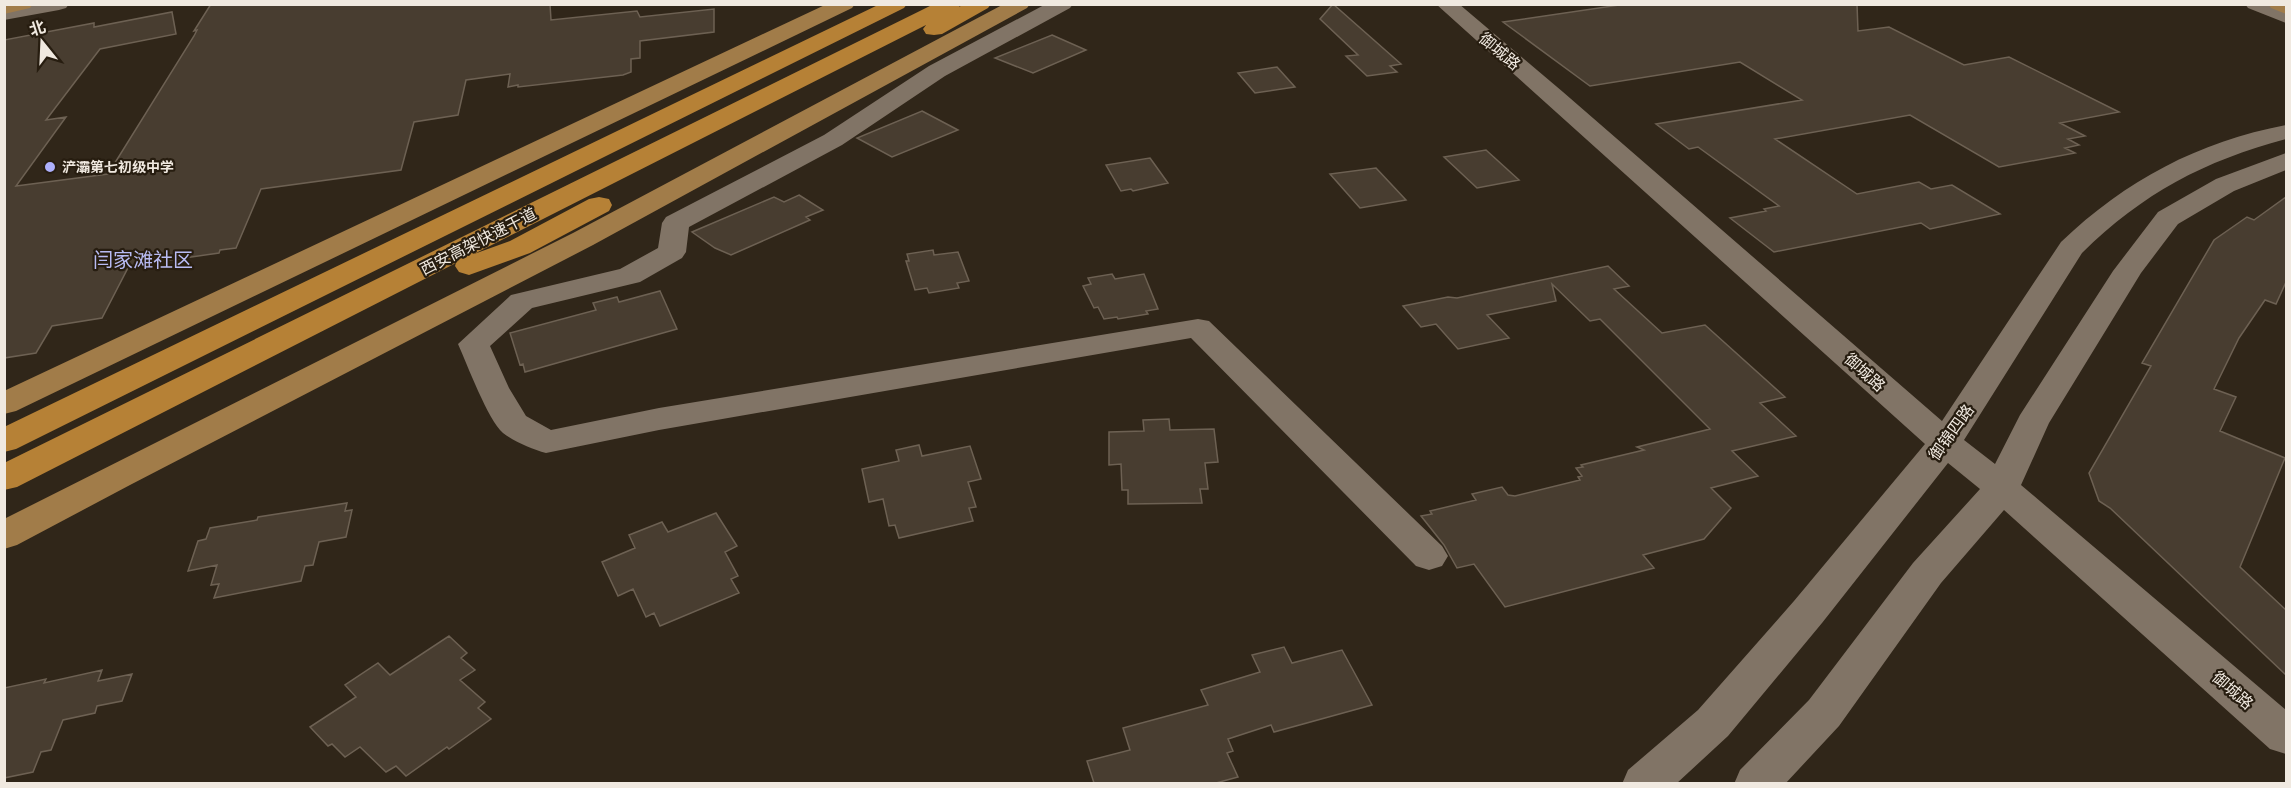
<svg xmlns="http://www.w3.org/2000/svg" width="2291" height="788" font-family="Mulish,'Noto Sans SC',sans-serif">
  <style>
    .building { fill: #483d30; stroke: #6d6153; stroke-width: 1.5 }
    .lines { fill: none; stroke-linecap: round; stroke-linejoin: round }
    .minor { fill: #817466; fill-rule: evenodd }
    .major { fill: #a17c49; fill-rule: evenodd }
    .highway { fill: #b68136; fill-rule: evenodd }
    .poi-dot { fill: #adaffb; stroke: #271d10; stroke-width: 2 }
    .labels { text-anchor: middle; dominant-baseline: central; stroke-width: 4.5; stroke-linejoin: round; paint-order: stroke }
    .far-poi-label { font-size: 14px; font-weight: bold; fill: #f0e9e0; stroke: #271d10; text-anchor: start }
    .street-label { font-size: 16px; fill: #f0e9e0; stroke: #271d10 }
    .quarter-label { font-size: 20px; fill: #b8bbf3; stroke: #271d10 }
  </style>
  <rect width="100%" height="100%" fill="#302619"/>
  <path class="building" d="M211,4H550L551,20L637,11L640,17L714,9V32L640,41V58L631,59V72L623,75L518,87V85L508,87L510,74L466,80L458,115L414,122L401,170L261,189L236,248L220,250L219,253L129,266L102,318L52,326L36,353L4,358V40L94,23V27L172,12L176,34L100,49L46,120L66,117L16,186L108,174L194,36L197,30L194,31Z
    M1333,4L1401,64L1390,66L1397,72L1367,76L1346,56L1358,55L1320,19Z
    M1626,4H1857L1858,31L1889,27L1964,65L2009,57L2119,112L2060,123L2085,136L2068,139L2079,145L2065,148L2075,153L1999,167L1910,115L1775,139L1857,194L1919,182L1931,189L1952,185L2000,214L1930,229L1921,223L1774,252L1730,218L1766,211L1764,209L1779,206L1698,147L1689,149L1656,124L1802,100L1740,62L1590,86L1503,22Z
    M1052,35L1086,50L1033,73L995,58Z
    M1277,67L1295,87L1255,93L1238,73Z
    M922,111L958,130L892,157L857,138Z
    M1486,150L1519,180L1477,188L1444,157Z
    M1150,158L1168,183L1133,191L1131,189L1121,191L1106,165Z
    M1376,168L1406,200L1360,208L1330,174Z
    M799,195L823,210L806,217L810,220L731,255L715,248L692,232L774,197L784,202Z
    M2286,197V282L2276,304L2265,300L2239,338L2214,389L2236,397L2220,431L2285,458L2240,567L2286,610V675L2110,508L2099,501L2089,473L2151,366L2142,363L2214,240L2247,217L2254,220Z
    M933,250L934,255L958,252L969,281L957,283L959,288L929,293L927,288L915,290L906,261H909L907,254Z
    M1608,266L1629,286L1614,289L1662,333L1705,325L1785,397L1760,403L1796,436L1732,451L1758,476L1711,488L1731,508L1704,539L1643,555L1654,568L1505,607L1474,564L1457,568L1444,545L1421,516L1432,514L1430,511L1476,500L1472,494L1502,487L1508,495L1515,496L1580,480L1578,477L1582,476L1576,468L1583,467L1581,465L1644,450L1637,447L1710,429L1600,319L1590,321L1552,284L1556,301L1487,315L1509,338L1458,349L1436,324L1421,327L1403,306L1448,297L1457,298Z
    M1112,274L1115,279L1144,274L1158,309L1146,311L1148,314L1118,319L1117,317L1104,319L1098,307L1094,308L1083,286L1091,284L1088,278Z
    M660,291L677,329L525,372L523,364L520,365L510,333L596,310L593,303L617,297L619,302Z
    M1169,419L1170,430L1214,429L1218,462L1205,463L1208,489H1200L1202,503L1128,504V490H1122L1121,464L1109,465V432L1144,431L1143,420Z
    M919,445L922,456L970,446L981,479L968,482L976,507L969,508L973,521L899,538L895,525L889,526L883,499L869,502L862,469L899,461L896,450Z
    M347,503L345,511L352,510L346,537L319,542L313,565L305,566L301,581L214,598L219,584L211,585L217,565L188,571L198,541L206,539L210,528L257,520L258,517Z
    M716,513L737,546L725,552L738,576L731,579L739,593L660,626L654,613L646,617L633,589L618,596L602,562L635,548L629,535L662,522L668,532Z
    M449,636L467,653L461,658L475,670L460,680L485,702L478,708L491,719L449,749L447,747L406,776L396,766L386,772L360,747L345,757L332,744L328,746L310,727L356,697L345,685L378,663L390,675Z
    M1284,647L1292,663L1342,650L1372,705L1274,732L1271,725L1228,739L1233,751L1227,753L1238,777L1216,783H1094L1087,761L1130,750L1123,728L1208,705L1201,690L1260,672L1252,655Z
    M102,670L98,681L132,674L122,701L97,706L95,713L63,720L51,750L41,752L33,772L4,778V688L46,679L44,683Z"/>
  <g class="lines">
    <path class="minor" d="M22,4H69L66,8L59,10L4,20V8Z
      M1046,4H1073L1070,8L945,76L842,145L689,227L686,252L682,258L640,282L532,308L490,346L509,388L526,416L551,430L659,408L1198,319L1209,321L1442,546L1448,556L1442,566L1429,570L1416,566L1191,338L659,430L546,453C532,449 515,442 503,433C488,420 467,364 458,344L511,295L620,269L658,248L662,223L666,217L824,135L929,66Z
      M1436,4H1459L1563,92L1942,421L2061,242C2126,180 2198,142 2286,125V139C2204,161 2143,193 2082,253L1964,440L1995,464L2020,415L2113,271L2158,212L2216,179L2286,153V170L2234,191L2178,224L2141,273L2049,423L2021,485L2286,710V754L2270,749L2004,510L1941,583L1839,726L1785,784H1734L1740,770L1809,700L1913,563L1980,489L1948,463L1822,623L1728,736L1676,784H1622L1628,770L1698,710L1794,601L1925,444Z
      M2245,4H2274L2286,10V23L2248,8Z"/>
    <path class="major" d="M4,4H33L30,8L4,14Z
      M827,4H855L852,8L16,411L4,414V391Z
      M1004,4H1030L1027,8L593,245L130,485L17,545L4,549V519L573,233Z
      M2268,4H2286V14L2271,8Z"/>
    <path class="highway" d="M880,4H907L904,8L16,449L4,452V427Z
      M934,4H961L959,7L964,4H991L988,8L942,34L934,35L926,34L923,29L926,25L474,254L510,241L589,199L599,197L609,199L612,205L609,211L530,253L469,275L459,272L455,266L456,263L17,487L4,490V463Z"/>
  </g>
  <circle class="poi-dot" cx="50" cy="167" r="6"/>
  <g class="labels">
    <g class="far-poi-label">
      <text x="62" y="167">浐灞第七初级中学</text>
    </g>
    <g class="street-label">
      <text transform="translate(1500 51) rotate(40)">御城路</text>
      <text transform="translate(478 241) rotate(-27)">西安高架快速干道</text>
      <text transform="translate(1865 372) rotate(42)">御城路</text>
      <text transform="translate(1951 432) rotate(-54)">御锦四路</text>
      <text transform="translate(2233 690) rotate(41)">御城路</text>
    </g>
    <g class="quarter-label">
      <text x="143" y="259">闫家滩社区</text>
    </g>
  </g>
  <rect width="2291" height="788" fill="none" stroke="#f0e9e0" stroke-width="12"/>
  <g transform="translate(42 42) rotate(342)" stroke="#271d10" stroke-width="4.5" paint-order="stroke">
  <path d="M0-4.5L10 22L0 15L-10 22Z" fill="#f0e9e0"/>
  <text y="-9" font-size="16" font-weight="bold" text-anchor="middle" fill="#f0e9e0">北</text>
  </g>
</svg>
